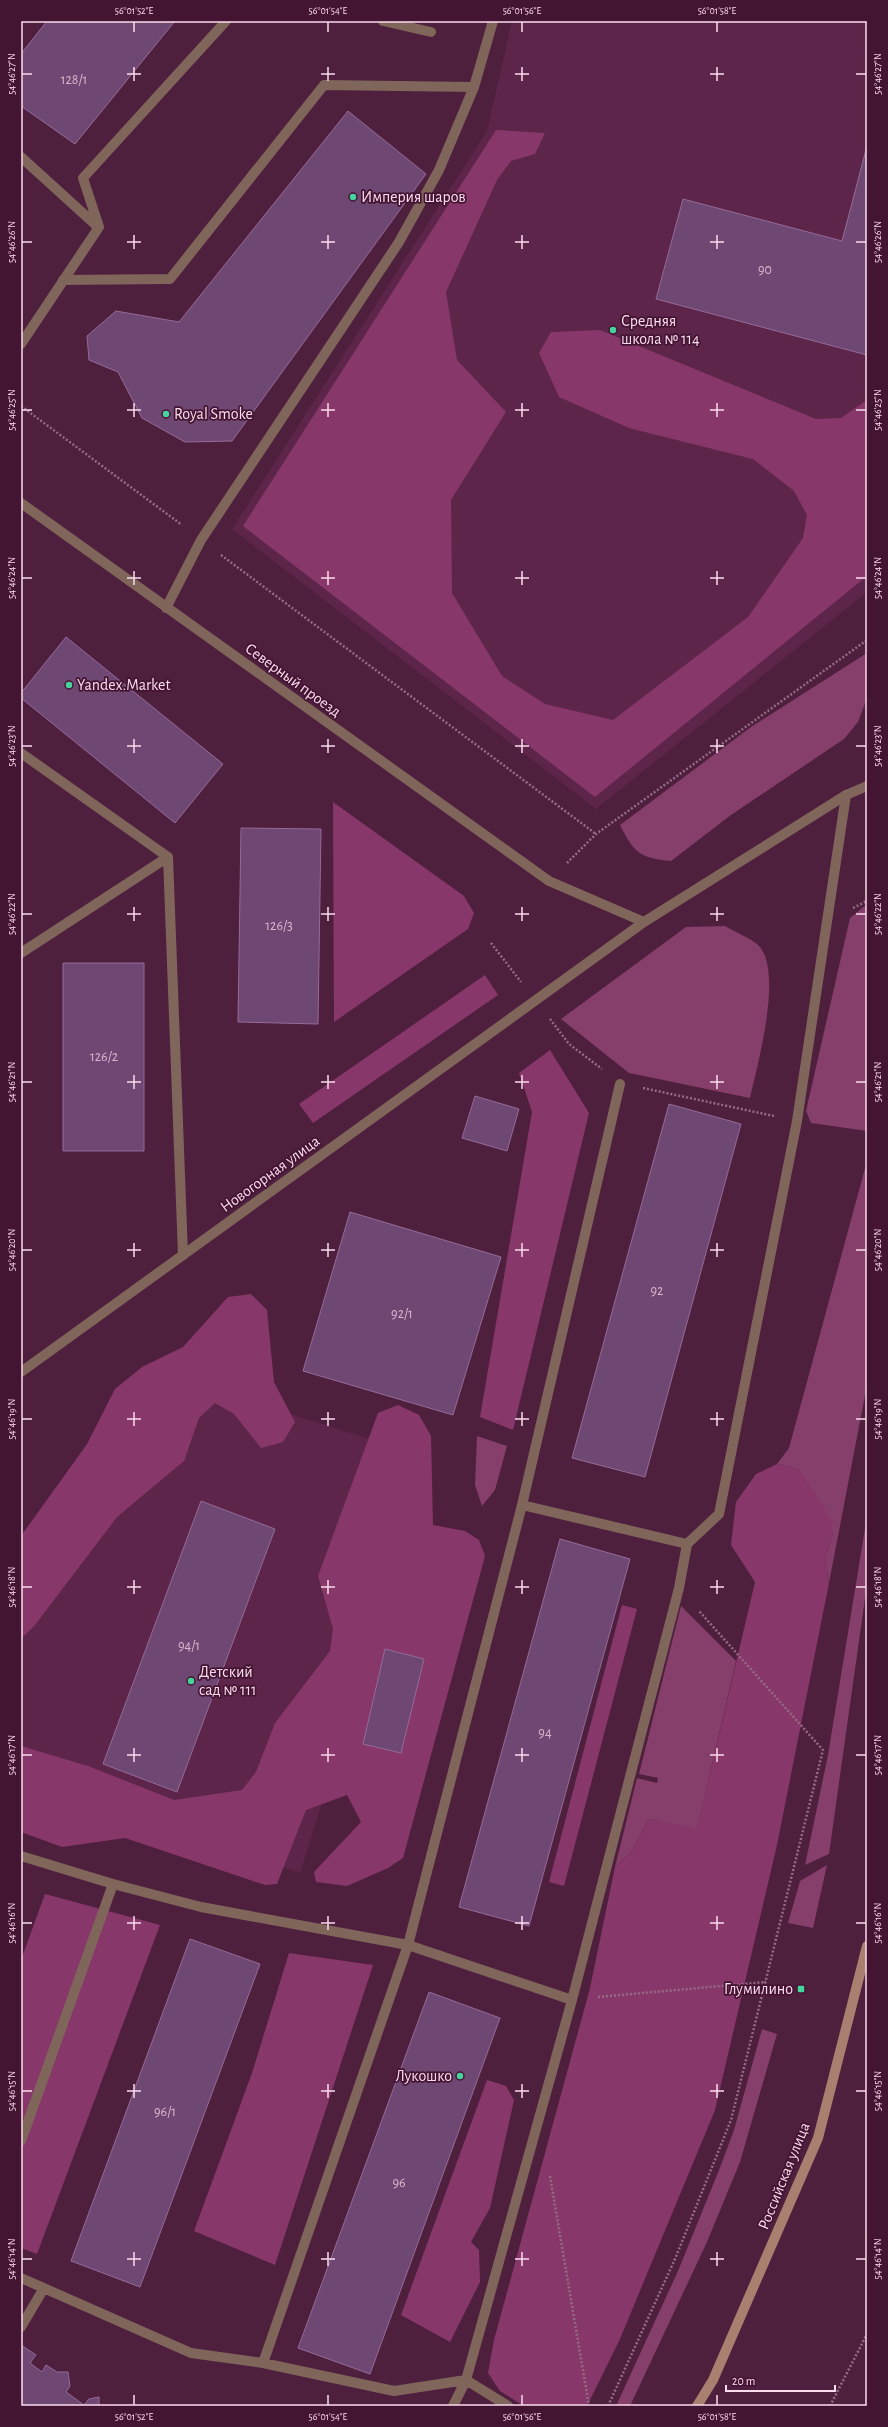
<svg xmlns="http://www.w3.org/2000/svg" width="888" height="2427" font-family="'Alegreya Sans',sans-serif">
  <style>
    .built { fill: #5d2549 }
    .green { fill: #863e6b }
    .forest { fill: #88376b }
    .building { fill: #6e4772; stroke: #956b99 }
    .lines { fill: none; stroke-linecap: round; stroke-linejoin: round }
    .path { stroke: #956c85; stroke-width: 2.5; stroke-dasharray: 2 2; stroke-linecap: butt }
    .lane { stroke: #7f655a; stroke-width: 10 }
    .street { stroke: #7f655a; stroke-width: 10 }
    .secondary { stroke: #a9806f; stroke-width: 10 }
    .ticks { fill: none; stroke: #fcdced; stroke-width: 1.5 }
    .poi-dot { fill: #46d49e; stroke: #441433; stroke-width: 1.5 }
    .labels { text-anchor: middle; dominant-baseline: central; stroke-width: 3.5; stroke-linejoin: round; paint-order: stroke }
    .number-label { font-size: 14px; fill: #d8b7ce }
    .poi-label { font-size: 16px; fill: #fcdced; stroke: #441433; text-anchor: start }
    .street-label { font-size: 16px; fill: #fcdced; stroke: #441433 }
    .neatline { fill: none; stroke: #fcdced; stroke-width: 1.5 }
    .ticks-label { font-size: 10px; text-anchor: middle; fill: #fcdced }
  </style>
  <rect width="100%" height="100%" fill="#4f1f3e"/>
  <path class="built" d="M512,21H867V592L596,809L232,529L487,131Z
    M201,1386L431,1458L300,1873L21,1774V1587Z"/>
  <path class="green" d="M867,653V698L858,722L844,739L731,815L671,861C640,858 634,853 620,825L751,727Z
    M867,904V1131L811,1123L806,1111L850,918Z
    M725,926C735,932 748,937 757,944C785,968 757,1066 750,1098L629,1073L561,1019L686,927Z
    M867,1161V1385L829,1583L825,1558L833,1534L799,1470L777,1464L789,1448Z
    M477,1436L507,1446L495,1490L482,1506L475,1485Z
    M867,1516V1584L829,1854L805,1865L828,1755Z
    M681,1606L736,1661L697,1830L649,1819L632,1851L615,1867L637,1778L657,1783L658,1778L639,1774Z
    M827,1865L813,1928L788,1923L800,1881Z
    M762,2029L777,2034L740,2162L707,2242L630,2406H616L678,2271L719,2170L734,2130Z"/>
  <path class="forest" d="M496,130L545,133L535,154L511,161L497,180L446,292L457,360L506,412L451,500L452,593L502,676L545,704L613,720L748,617L803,538L807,515L794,491L753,459L629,428L559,397L539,353L551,332L600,330L816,419L841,418L867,400V576L595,797L243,526Z
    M333,802L464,896L474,913L468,929L334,1022Z
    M485,975L498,995L313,1123L299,1104Z
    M550,1050L589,1113L513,1430L480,1417L532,1112L519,1073Z
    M251,1294L267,1310L274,1382L295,1422L283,1442L261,1448L234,1414L215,1403L199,1418L184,1461L117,1517L35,1625L21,1639V1536L87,1444L115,1389L142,1367L183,1347L228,1297Z
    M398,1405L419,1415L431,1436L433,1525L465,1531L479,1540L485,1556L403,1858L388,1868L347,1886L316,1882L314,1872L361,1822L347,1795L306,1810L277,1884L265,1885L125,1838L62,1847L21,1832V1746L88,1766L174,1800L242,1790L256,1772L275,1723L330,1651L333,1629L318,1576L378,1413Z
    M777,1464L799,1470L831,1519L833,1534L825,1558L829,1583L777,1845L715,2110L620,2339L587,2406H524L500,2391L488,2373L494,2340L590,1988L615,1867L632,1851L649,1819L697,1829L755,1582L731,1545L736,1502L756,1474Z
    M622,1605L637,1609L564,1886L549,1882Z
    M45,1894L160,1925L37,2254L21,2248V1960Z
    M289,1953L373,1965L275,2265L194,2231L252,2073Z
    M487,2080L506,2086L514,2100L490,2208L471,2242L479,2250L480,2282L450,2342L401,2315Z"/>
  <path class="building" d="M47,21H175L75,144L21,106V54Z
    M348,111L426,174L232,441L185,442L142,418L118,372L89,360L87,336L116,311L179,322Z
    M867,146V355L656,299L683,199L842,241Z
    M66,637L223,764L175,823L21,698V693Z
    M241,828L321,829L318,1024L238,1022Z
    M63,963H144V1151H63Z
    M475,1096L519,1109L507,1151L462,1138Z
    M669,1104L741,1124L645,1477L572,1458Z
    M350,1212L501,1257L453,1415L303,1371Z
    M201,1501L275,1529L177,1792L103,1764Z
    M560,1539L630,1559L529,1926L459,1907Z
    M385,1649L424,1659L401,1753L363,1744Z
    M190,1939L260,1964L140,2287L71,2261Z
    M429,1992L500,2018L370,2374L298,2348Z
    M21,2345L36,2355L30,2363L42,2372L46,2365L57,2372H68L70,2386L66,2392L84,2405L89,2399L99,2397V2406H21Z"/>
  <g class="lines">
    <path class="path" d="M21,406L182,525
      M221,555L596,834
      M567,863L596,834L867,640
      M853,908L867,901
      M491,943L521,982
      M550,1019L569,1044L602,1069
      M643,1088L774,1116
      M598,1997L766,1982
      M550,2176L589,2406
      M608,2406L675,2259L731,2120L823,1750L699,1611
      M830,2406L867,2334"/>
    <path class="lane" d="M383,21L431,32
      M21,157L98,227
      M63,280L170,279L324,85L474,87L493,21
      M21,344L99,227L83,178L226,21
      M166,608L201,540L399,242L439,170L474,87
      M21,753L168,857
      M168,857L183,1255
      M21,953L168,857
      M522,1505L687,1544L719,1514L797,1121L846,795
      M21,1856L113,1884L201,1907L408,1945L572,2000L466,2380L453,2406
      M572,2000L679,1588L687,1544
      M21,2141L113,1884
      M21,2278L191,2353L263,2363L394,2391L466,2380L508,2406
      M21,2327L44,2288
      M263,2363L408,1945L522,1505L620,1084"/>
    <path class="street" d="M21,503L549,881L644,922
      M21,1372L644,922L846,795L867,786"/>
    <path class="secondary" d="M697,2406L713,2380L818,2138L867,1946"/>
  </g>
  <path class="ticks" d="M134,22V32M328,22V32M522,22V32M717,22V32M134,67V81M328,67V81M522,67V81M717,67V81M22,74H32M127,74H141M321,74H335M515,74H529M710,74H724M856,74H866M134,235V249M328,235V249M522,235V249M717,235V249M22,242H32M127,242H141M321,242H335M515,242H529M710,242H724M856,242H866M134,403V417M328,403V417M522,403V417M717,403V417M22,410H32M127,410H141M321,410H335M515,410H529M710,410H724M856,410H866M134,571V585M328,571V585M522,571V585M717,571V585M22,578H32M127,578H141M321,578H335M515,578H529M710,578H724M856,578H866M134,739V753M328,739V753M522,739V753M717,739V753M22,746H32M127,746H141M321,746H335M515,746H529M710,746H724M856,746H866M134,907V921M328,907V921M522,907V921M717,907V921M22,914H32M127,914H141M321,914H335M515,914H529M710,914H724M856,914H866M134,1075V1089M328,1075V1089M522,1075V1089M717,1075V1089M22,1082H32M127,1082H141M321,1082H335M515,1082H529M710,1082H724M856,1082H866M134,1243V1257M328,1243V1257M522,1243V1257M717,1243V1257M22,1250H32M127,1250H141M321,1250H335M515,1250H529M710,1250H724M856,1250H866M134,1412V1426M328,1412V1426M522,1412V1426M717,1412V1426M22,1419H32M127,1419H141M321,1419H335M515,1419H529M710,1419H724M856,1419H866M134,1580V1594M328,1580V1594M522,1580V1594M717,1580V1594M22,1587H32M127,1587H141M321,1587H335M515,1587H529M710,1587H724M856,1587H866M134,1748V1762M328,1748V1762M522,1748V1762M717,1748V1762M22,1755H32M127,1755H141M321,1755H335M515,1755H529M710,1755H724M856,1755H866M134,1916V1930M328,1916V1930M522,1916V1930M717,1916V1930M22,1923H32M127,1923H141M321,1923H335M515,1923H529M710,1923H724M856,1923H866M134,2084V2098M328,2084V2098M522,2084V2098M717,2084V2098M22,2091H32M127,2091H141M321,2091H335M515,2091H529M710,2091H724M856,2091H866M134,2252V2266M328,2252V2266M522,2252V2266M717,2252V2266M22,2259H32M127,2259H141M321,2259H335M515,2259H529M710,2259H724M856,2259H866M134,2395V2405M328,2395V2405M522,2395V2405M717,2395V2405"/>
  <g class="poi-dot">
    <circle cx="353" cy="197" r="4"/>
    <circle cx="613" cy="330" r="4"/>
    <circle cx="166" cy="414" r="4"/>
    <circle cx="69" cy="685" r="4"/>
    <circle cx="191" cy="1681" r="4"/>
    <rect x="797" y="1985" width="8" height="8" rx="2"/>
    <circle cx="460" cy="2076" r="4"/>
  </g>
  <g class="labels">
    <g class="number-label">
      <text x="74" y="80">128/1</text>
      <text x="765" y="270">90</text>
      <text x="279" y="926">126/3</text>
      <text x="104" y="1057">126/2</text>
      <text x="657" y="1291">92</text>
      <text x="402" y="1314">92/1</text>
      <text x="189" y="1646">94/1</text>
      <text x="545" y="1733">94</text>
      <text x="165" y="2112">96/1</text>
      <text x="399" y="2183">96</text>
    </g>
    <g class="poi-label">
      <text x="361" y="197">Империя шаров</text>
      <text x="621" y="321">Средняя<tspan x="621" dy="18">школа № 114</tspan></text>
      <text x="174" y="414">Royal Smoke</text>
      <text x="77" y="685">Yandex.Market</text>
      <text x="199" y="1672">Детский<tspan x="199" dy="18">сад № 111</tspan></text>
      <text x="793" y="1989" text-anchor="end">Глумилино</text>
      <text x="452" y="2076" text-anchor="end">Лукошко</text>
    </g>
    <g class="street-label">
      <text transform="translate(293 680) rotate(36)">Северный проезд</text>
      <text transform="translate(270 1174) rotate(-36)">Новогорная улица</text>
      <text transform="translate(784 2176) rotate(-68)">Российская улица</text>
    </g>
  </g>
  <rect width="888" height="2427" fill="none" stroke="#441433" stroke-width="44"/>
  <path d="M726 2385v6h109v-6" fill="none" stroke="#fcdced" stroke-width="2"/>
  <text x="732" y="2385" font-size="12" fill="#fcdced" stroke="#441433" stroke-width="3" paint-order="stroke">20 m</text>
  <rect x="22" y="22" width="844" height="2383" class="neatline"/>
  <g class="ticks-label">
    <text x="134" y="14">56°01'52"E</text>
    <text x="328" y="14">56°01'54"E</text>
    <text x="522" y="14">56°01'56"E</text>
    <text x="717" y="14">56°01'58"E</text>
    <text transform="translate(11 74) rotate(-90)" y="4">54°46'27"N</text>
    <text transform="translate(877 74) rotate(-90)" y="4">54°46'27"N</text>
    <text transform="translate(11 242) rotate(-90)" y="4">54°46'26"N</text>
    <text transform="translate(877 242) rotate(-90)" y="4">54°46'26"N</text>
    <text transform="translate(11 410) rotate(-90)" y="4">54°46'25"N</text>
    <text transform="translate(877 410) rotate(-90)" y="4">54°46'25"N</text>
    <text transform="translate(11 578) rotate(-90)" y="4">54°46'24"N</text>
    <text transform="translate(877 578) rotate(-90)" y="4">54°46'24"N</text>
    <text transform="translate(11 746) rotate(-90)" y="4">54°46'23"N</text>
    <text transform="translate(877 746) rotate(-90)" y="4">54°46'23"N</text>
    <text transform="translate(11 914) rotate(-90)" y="4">54°46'22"N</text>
    <text transform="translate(877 914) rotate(-90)" y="4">54°46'22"N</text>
    <text transform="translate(11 1082) rotate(-90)" y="4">54°46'21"N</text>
    <text transform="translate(877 1082) rotate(-90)" y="4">54°46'21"N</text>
    <text transform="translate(11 1250) rotate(-90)" y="4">54°46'20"N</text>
    <text transform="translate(877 1250) rotate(-90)" y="4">54°46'20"N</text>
    <text transform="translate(11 1419) rotate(-90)" y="4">54°46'19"N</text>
    <text transform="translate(877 1419) rotate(-90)" y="4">54°46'19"N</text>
    <text transform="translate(11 1587) rotate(-90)" y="4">54°46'18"N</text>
    <text transform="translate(877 1587) rotate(-90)" y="4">54°46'18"N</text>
    <text transform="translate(11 1755) rotate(-90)" y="4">54°46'17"N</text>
    <text transform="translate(877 1755) rotate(-90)" y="4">54°46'17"N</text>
    <text transform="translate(11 1923) rotate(-90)" y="4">54°46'16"N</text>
    <text transform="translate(877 1923) rotate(-90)" y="4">54°46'16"N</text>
    <text transform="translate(11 2091) rotate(-90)" y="4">54°46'15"N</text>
    <text transform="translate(877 2091) rotate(-90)" y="4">54°46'15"N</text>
    <text transform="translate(11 2259) rotate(-90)" y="4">54°46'14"N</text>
    <text transform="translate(877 2259) rotate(-90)" y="4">54°46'14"N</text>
    <text x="134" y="2420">56°01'52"E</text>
    <text x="328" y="2420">56°01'54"E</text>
    <text x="522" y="2420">56°01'56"E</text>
    <text x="717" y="2420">56°01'58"E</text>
  </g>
</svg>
